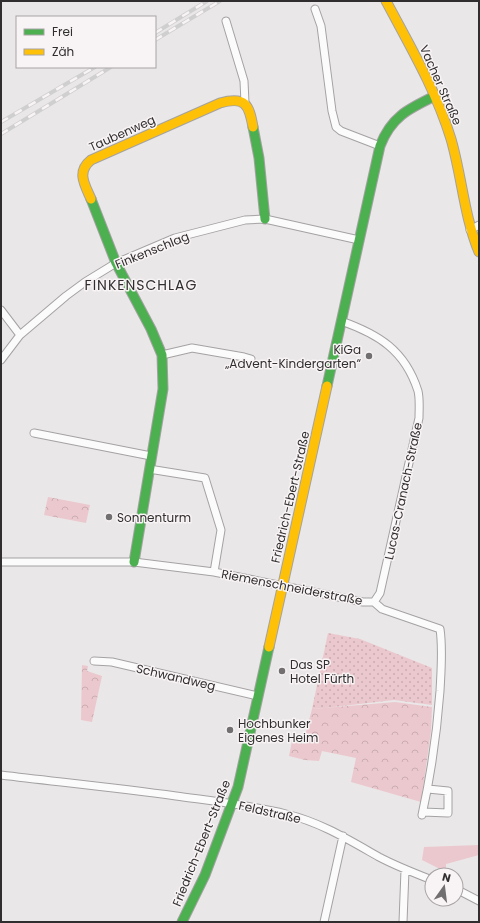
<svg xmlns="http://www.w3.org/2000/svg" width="480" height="923" font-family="Poppins,sans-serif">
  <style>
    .grass { fill: #ebc8ce }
    .park { fill: url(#park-crowns) }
    .garden { fill: url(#garden-dots) }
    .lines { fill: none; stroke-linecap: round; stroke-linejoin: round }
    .street-casing { stroke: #a4a2a2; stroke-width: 9 }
    .fast-casing { stroke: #a4a2a2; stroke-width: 11 }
    .slow-casing { stroke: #a4a2a2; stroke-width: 11 }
    .street { stroke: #fcfbfc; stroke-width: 7 }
    .fast { stroke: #4caf50; stroke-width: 9 }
    .slow { stroke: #ffc107; stroke-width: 9 }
    .rail-casing { stroke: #d0cfcf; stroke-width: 4 }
    .rail { stroke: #f8f3f4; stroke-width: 2.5; stroke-dasharray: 8; stroke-linecap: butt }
    .poi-dot { fill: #716f6f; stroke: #f8f3f4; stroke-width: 1.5 }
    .labels { text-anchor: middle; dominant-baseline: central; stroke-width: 3; stroke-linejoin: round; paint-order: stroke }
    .street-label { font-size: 12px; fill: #302e2e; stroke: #f8f3f4 }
    .poi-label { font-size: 12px; fill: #302e2e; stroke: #f8f3f4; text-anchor: start }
    .quarter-label { font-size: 14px; letter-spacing: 1px; fill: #302e2e; stroke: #f8f3f4 }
  </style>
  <defs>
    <pattern id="park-crowns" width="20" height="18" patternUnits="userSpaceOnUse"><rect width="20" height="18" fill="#ebc8ce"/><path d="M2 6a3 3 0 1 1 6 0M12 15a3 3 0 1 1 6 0" fill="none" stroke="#caacb1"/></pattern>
    <pattern id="garden-dots" width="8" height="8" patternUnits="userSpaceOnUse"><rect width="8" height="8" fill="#ebc8ce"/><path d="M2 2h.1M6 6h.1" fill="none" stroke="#caacb1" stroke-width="1.8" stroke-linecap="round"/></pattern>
  </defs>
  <rect width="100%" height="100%" fill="#eae7e8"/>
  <path class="grass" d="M479,845V855L446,864V872L422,860L424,847Z"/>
  <path class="park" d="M48,497L90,505L86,523L44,515Z
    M82,665L88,666L87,671L102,676L92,722L81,720Z
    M395,702L432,707L431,731L421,802L351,782L356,758L322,751L319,761L305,760L289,756L292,741L303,744L312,709Z"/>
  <path class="garden" d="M328,633L360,639L432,668V705L394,700L325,708L312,709Z"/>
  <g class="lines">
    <defs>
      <path id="street" d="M315,9L321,26L332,111L336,127L341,131L380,146
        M226,21L244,81L245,103
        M470,230L479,225
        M1,310L20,335
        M341,321C378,334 405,350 418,391C420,399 419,410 419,418L380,593L374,602
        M162,355L192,348L244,357L251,359
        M1,360L20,335L66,296L85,282L116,263L175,238L245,220L265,219L359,240
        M34,433L151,456
        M149,469L205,478L221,530L214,572
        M1,562H134L214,572L363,602H374L382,609L440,629C443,649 441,671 440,691C437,732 431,774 422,815
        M94,661L112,662L258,696
        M1,775C59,782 117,788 176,796C212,801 250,805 286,814C320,822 349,840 379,857C396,866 414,873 432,880
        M423,812L448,813V791L428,789
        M456,889L479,901
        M324,922L343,836
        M403,922L405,870"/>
      <path id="fast" d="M253,127L259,158L265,219
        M91,199L116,263L151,329L162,355L163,389L134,562
        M327,386L380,146C391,117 408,109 435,96
        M182,922L205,875L238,787L269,647"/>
      <path id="slow" d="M386,1C410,46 436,90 451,139C462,177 464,216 479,252
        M91,199C85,185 76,172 91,160L220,103C245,96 249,104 253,127
        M269,647L327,386"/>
    </defs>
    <use href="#street" class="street-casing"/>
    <use href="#fast" class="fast-casing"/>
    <use href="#slow" class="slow-casing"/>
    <use href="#street" class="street"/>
    <use href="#fast" class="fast"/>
    <use href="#slow" class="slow"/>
    <defs>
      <path id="rail" d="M155,33L207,1
        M155,40L220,1
        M1,122L95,67
        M1,134L111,67"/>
    </defs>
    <use href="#rail" class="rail-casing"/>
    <use href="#rail" class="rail"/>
  </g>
  <g class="poi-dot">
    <circle cx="369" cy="356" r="4"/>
    <circle cx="109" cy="517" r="4"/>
    <circle cx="282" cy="671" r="4"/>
    <circle cx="230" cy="730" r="4"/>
  </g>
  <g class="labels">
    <g class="street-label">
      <text transform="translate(441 85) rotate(66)">Vacher Straße</text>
      <text transform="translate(122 133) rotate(-24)">Taubenweg</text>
      <text transform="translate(152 250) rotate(-22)">Finkenschlag</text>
      <text transform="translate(403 491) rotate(-78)">Lucas-Cranach-Straße</text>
      <text transform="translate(290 497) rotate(-77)">Friedrich-Ebert-Straße</text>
      <text transform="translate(292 587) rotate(11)">Riemenschneiderstraße</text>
      <text transform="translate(176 677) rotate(13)">Schwandweg</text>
      <text transform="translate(270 812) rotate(13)">Feldstraße</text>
      <text transform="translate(201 843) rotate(-68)">Friedrich-Ebert-Straße</text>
    </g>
    <g class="poi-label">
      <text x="361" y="349" text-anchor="end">KiGa<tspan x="361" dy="14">„Advent-Kindergarten“</tspan></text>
      <text x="117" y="517">Sonnenturm</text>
      <text x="290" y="664">Das SP<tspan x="290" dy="14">Hotel Fürth</tspan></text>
      <text x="238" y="723">Hochbunker<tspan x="238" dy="14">Eigenes Heim</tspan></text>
    </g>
    <g class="quarter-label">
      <text x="141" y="285">FINKENSCHLAG</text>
    </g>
  </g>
  <rect width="480" height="923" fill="none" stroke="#302e2e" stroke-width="4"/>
  <rect x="16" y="16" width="140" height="52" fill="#f8f3f4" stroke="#a8a4a5"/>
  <rect x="24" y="29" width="20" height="6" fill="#4caf50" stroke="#a8a4a5"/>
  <text x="52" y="36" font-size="12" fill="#302e2e">Frei</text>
  <rect x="24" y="49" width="20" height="6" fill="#ffc107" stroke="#a8a4a5"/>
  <text x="52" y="56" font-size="12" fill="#302e2e">Zäh</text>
  <g transform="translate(444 887) rotate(14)"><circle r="19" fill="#f8f3f4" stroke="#a8a4a5"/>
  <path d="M0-3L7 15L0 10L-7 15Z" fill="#716f6f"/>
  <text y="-6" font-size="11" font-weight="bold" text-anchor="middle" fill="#302e2e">N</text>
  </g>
</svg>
